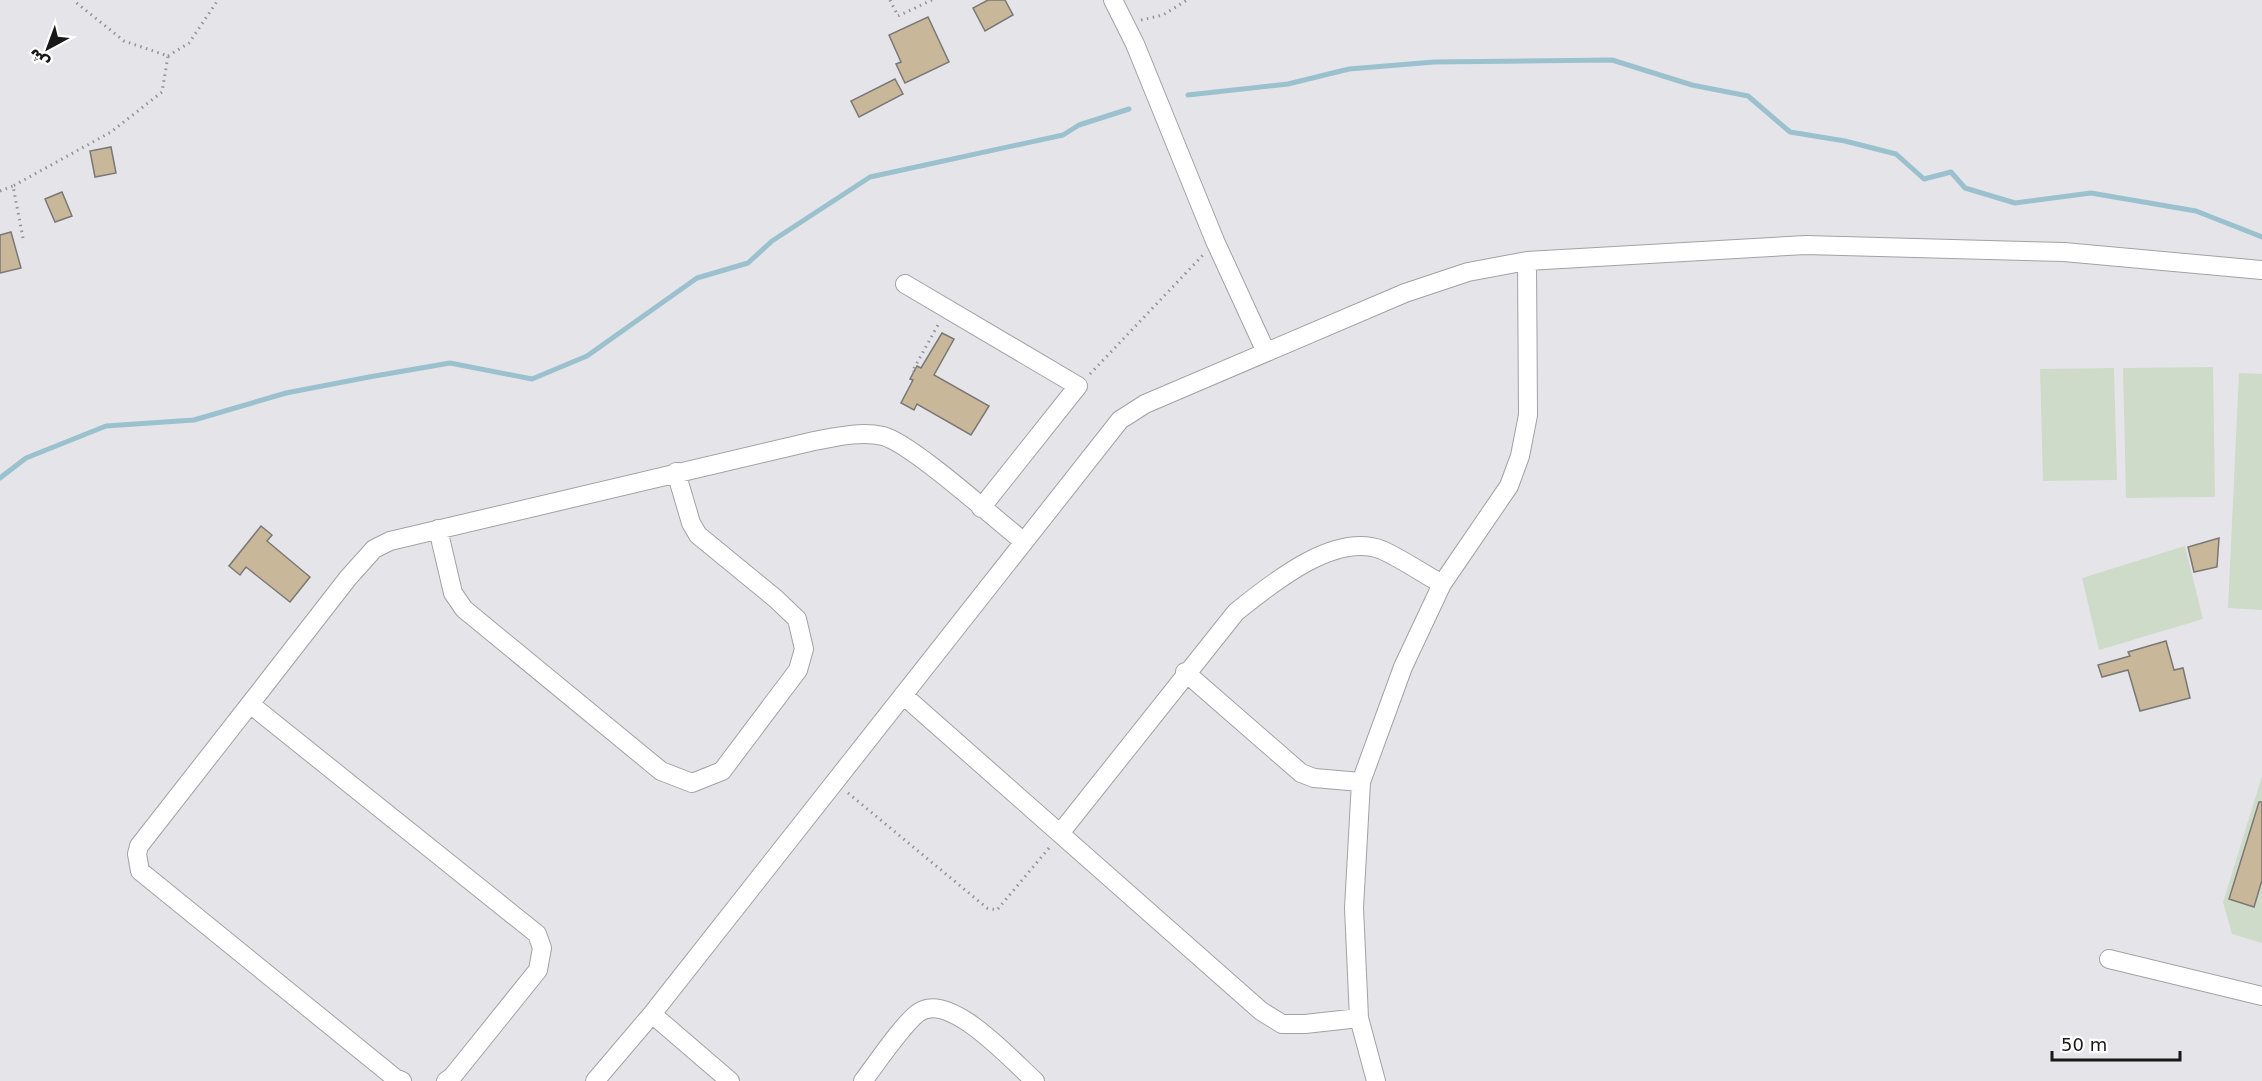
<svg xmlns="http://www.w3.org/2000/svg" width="2262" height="1081" font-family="'DejaVu Sans','Noto Naskh Arabic',sans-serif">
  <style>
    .green { fill: #cedbc9 }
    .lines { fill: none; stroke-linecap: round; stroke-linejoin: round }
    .stream { stroke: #9bc1ce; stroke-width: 5 }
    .building { fill: #c9b79a; stroke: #7a7876; stroke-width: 1.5 }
    .minor-casing { stroke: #a2a2a5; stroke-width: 20 }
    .path { stroke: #949497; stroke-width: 3; stroke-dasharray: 1.5 4.5; stroke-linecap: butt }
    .minor { stroke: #fff; stroke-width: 18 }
  </style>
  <rect width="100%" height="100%" fill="#e5e5e9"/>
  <path class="green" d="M2213,367L2215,497L2126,498L2123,368Z
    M2114,368L2117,480L2043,481L2040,369Z
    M2239,373L2262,374V610L2228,608Z
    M2185,546L2203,619L2099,650L2082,578Z
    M2262,776V943L2232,934L2223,902Z"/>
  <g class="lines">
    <path class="stream" d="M1188,95L1288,84L1349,69L1434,62L1612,60L1692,85L1748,96L1790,132L1845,141L1896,154L1924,179L1951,172L1965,188L2015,203L2091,193L2196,211L2262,237
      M0,478L26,458L106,426L194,420L286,393L369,377L450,363L532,379L587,356L697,278L748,263L772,241L870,177L1063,135L1079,125L1129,109"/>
  </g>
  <path class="building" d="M988,0H1005L1013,15L985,31L973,8Z
    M928,17L949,62L905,83L896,64L901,62L889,35Z
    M895,79L903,94L859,117L851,101Z
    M111,147L116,173L95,177L90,151Z
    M62,192L72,216L55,222L45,199Z
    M11,232L21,268L0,273V235Z
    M942,333L954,339L934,375L989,406L971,435L917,404L914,410L901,403L913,380L910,379L917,366L921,368Z
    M261,526L272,535L267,541L310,577L290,602L246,567L240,575L229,566Z
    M2219,538L2217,567L2194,572L2188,547Z
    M2166,641L2174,670L2183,668L2190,698L2140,711L2128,670L2102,677L2098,665L2130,656L2128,652Z
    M2259,802H2262V880L2254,907L2229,899Z"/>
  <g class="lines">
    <defs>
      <path id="minor" d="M1113,0L1135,44L1215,241L1266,352
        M905,284L1078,386L981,508
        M438,529L453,593L464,609L661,771L692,783L722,771L798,670L804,649L797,619L776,599L698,535L691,523L676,472
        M1185,672L1301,773L1314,778L1361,782
        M903,695L1261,1011L1282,1024H1305L1359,1018
        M250,704L348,578L374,549L390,541L814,441C836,437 860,431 883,436C911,443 995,519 1023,541
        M1061,832L1236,612C1271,584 1335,531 1382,550C1402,559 1422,573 1442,584
        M2109,959L2262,996
        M652,1014L730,1081
        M402,1081L395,1078L140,871L137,854L139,846L250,704L537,934L542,948L538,970L452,1077L446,1081
        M595,1081L652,1014L1120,420L1145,404L1405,293L1468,272L1527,261L1806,245L2064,252L2262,270
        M863,1081C876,1064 903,1024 918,1013C949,989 1013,1062 1035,1081
        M1376,1081L1359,1018L1354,908L1361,782L1403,667L1442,584L1509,486L1520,456L1528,415L1527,261"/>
    </defs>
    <use href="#minor" class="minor-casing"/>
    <path class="path" d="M890,0L898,16L932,0
      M1141,20L1163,15L1187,0
      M168,56L189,43L218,0
      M0,191L13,186
      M23,238L13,186L111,132L162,92L168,56L124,41L73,0
      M914,372H912L939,323
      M1090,374L1203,255
      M848,793L987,908L997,910L1049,848"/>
    <use href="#minor" class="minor"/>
  </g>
  <g transform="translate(48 48) rotate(221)" stroke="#ffffff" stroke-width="4.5" paint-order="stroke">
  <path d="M0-4.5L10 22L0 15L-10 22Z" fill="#181819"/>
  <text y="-9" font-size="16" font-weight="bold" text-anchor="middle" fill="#181819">ش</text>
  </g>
  <path d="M2052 1051v9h128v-9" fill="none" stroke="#181819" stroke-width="3"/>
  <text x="2061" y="1051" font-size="18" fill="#181819" stroke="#ffffff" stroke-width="4.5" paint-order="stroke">50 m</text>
</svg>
